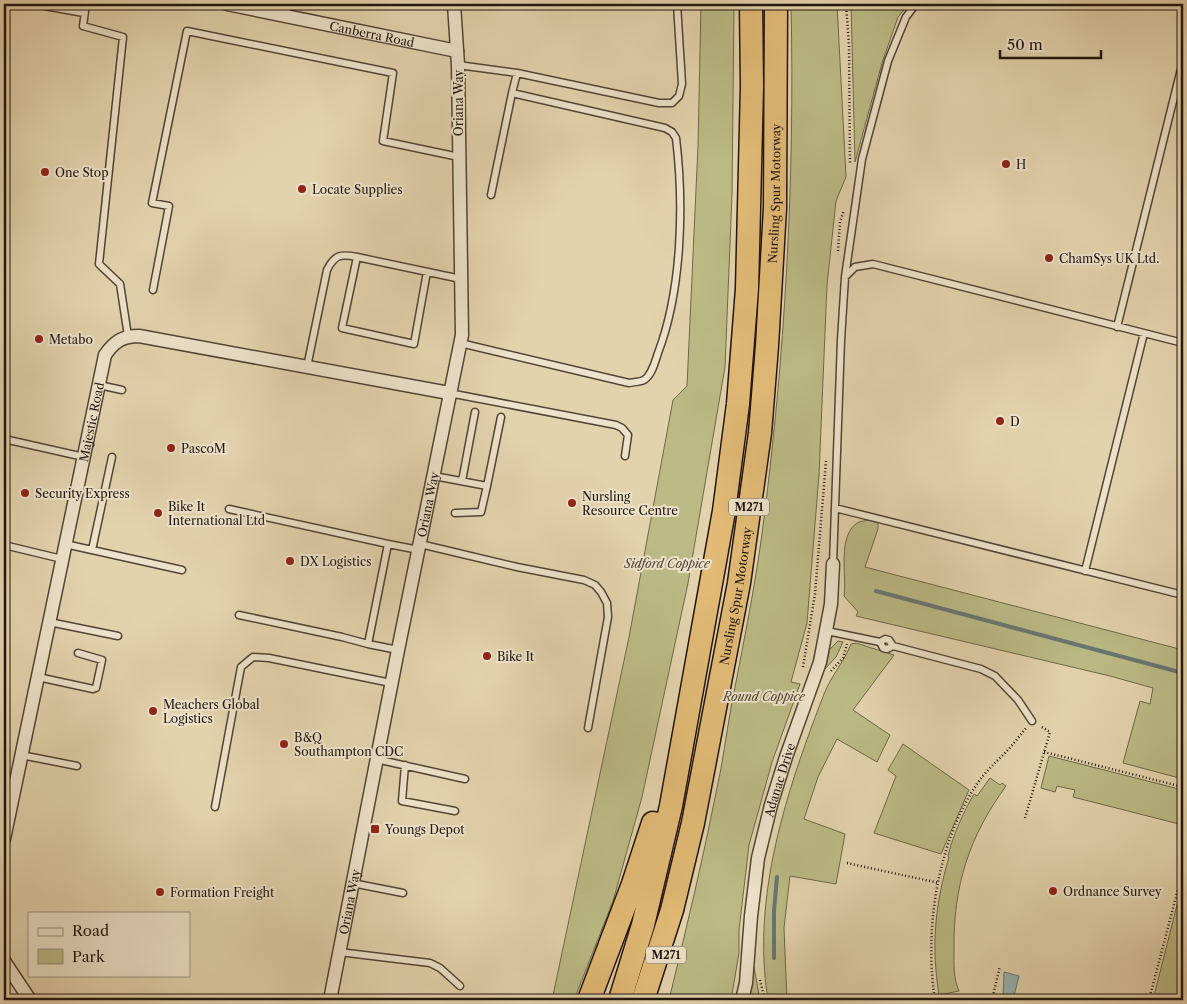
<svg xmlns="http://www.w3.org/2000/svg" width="1187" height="1004" font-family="'Libre Caslon Text',serif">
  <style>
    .green { fill: #bbba85; stroke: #6e684a }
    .water { fill: #98b6b4; stroke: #687672 }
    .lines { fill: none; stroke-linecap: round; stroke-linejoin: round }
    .stream { stroke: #687672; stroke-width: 4 }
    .lane-casing { stroke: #524436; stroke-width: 9 }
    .street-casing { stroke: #524436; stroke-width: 15 }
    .highway-casing { stroke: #21150e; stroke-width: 25 }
    .path { stroke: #21150e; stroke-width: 2.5; stroke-dasharray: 1 2.5; stroke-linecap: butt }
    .lane { stroke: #ede2ca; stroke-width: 6 }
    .street { stroke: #ede2ca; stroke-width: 12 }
    .highway { stroke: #e2ba76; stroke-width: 22 }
    .poi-dot { fill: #8f2418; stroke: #ede2ca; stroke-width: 2 }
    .labels { text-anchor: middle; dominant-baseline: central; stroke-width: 4; stroke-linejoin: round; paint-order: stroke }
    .shield { fill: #ede2ca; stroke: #5e5246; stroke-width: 1 }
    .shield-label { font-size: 11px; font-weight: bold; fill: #21150e }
    .street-label { font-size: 12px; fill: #21150e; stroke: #ede2ca }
    .poi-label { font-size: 12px; fill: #21150e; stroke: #ede2ca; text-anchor: start }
    .park-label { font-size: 12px; font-style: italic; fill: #4f4732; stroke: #ede2ca }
  </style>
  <rect width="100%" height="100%" fill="#e3d3ad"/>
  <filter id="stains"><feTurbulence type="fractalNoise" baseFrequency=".004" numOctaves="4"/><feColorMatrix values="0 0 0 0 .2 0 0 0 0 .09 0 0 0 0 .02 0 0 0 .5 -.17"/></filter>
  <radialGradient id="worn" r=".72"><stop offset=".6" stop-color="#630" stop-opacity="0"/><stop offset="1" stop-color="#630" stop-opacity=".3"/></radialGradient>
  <path class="green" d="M701,4H734L732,195L725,367L688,583L642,797L613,901L574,1000H552L629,637L673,400L687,386L698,146Z
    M791,4H837L846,177L836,201L827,285L819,475L807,623L791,682L800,684L772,762L749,845L739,930V953L731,1000H669C686,930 703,859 717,788C723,762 726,735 731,708C742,650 754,593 762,534C785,358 795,181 791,4Z
    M851,4H909L898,17L882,63L855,162Z
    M869,520L878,523V529L865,567L1183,650V779L1123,763L1140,701L1150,704L1153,688L1110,676L856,616L858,612L844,596C847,575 837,537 857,523C860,521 865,521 869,520Z
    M838,641L843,642L836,657L824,670L830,649Z
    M856,643L894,655L853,710L890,735L877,762L837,739L818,777L804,819L845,834L836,884L790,876L784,928L787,1000H768C751,896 787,790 824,694C831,676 844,662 851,644Z
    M903,744L969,790L941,854L874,833L896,776L888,770Z
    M1049,756L1183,790V825L1073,797L1075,790L1057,786L1055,792L1041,788Z
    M990,778L1000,785L1002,783L1006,786C969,837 953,886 954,950C954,964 953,978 959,991L939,995C931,945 935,905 949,857L948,856C953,835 963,813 974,794L977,796Z
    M1183,881V1000H1153Z
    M754,967L760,1000H749Z"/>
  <path class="water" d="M1004,972L1019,976L1013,1000H1003Z"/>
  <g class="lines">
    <path class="stream" d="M876,591L1183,673
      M774,958V911L777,877"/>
    <defs>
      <path id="lane" d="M33,4L84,13
        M86,4L83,26L123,37L99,264L120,284L128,336
        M286,16L288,4
        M458,65L517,73L512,93L665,128L672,132L676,138C684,205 682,290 658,353C655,362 652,375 644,380C640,382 633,382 629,383L460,343
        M517,73L659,103H672L679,96L682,84L677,4
        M491,195L512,93
        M427,272L414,344L342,328L357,257L461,279
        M845,277L855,267L873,264L1183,343
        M153,290L169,206L152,203L187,31L393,73L383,141L459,157
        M1117,327L1183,61
        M307,367L327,270C335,254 341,254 357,257
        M99,385L122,390
        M449,393L616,425L622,428L628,435L625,456
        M4,439L84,457
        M434,476L487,486L501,417
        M462,481L475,412
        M835,508L1183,595
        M229,509L388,544
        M455,513L481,512L487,486
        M65,544L182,570
        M420,544L517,567L584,580L595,585L601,592L607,603L608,617L588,728
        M4,545L62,559
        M92,550L112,457
        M833,564L841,340L845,277L862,159L888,61L906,17L916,4
        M1085,571L1144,333
        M239,615L342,637L368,644
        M49,622L118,636
        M827,631L880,642L885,639L889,640L893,646
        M880,642L883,648L887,649L893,646L981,669L995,676L1018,700L1032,721
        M398,650L368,644L388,544L419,550
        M38,677L93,689L96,688L102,660L78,653
        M21,755L77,766
        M376,759L465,779
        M405,765L402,801L455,811
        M215,807L241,667L253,657L269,658L391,683
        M352,883L403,893
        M339,952L430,963L440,968L460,986"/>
      <g id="street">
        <path id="s1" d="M227,4L457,51"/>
        <path id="s2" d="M4,839L105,355C114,342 122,336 139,336L449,393"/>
        <path d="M4,961L30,1000"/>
        <path id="s3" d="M330,1000L398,650L462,335L458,65L454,4"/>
        <path id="s4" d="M742,1000L746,983L751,916L758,858L771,805L786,757L820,662L831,604L833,564"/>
      </g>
      <g id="highway">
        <path d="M589,1000L633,884L653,823"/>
        <path d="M620,1000L643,925L671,806L724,511L738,404L747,289L752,86L751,4"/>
        <path id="s5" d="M643,1000L672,910L693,823L739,583L760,433L767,346L775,208L776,4"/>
      </g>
    </defs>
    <use href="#lane" class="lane-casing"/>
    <use href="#street" class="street-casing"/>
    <use href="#highway" class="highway-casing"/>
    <path class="path" d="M846,4L849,45L850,165
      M838,251L840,222L844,210
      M803,667L815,594L826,461
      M831,671L843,658L847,644
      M1044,752L1183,787
      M1025,818L1050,732L1040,726
      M847,863L939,883
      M760,980L765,1000
      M935,1000C924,931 937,843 977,784C985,772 995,763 1005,753C1013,745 1020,735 1027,727
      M957,1000L994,995
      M992,1000L1000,966
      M1149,1000L1183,870"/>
    <use href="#lane" class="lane"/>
    <use href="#street" class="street"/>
    <use href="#highway" class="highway"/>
  </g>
  <g class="poi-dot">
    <circle cx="1006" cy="164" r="5"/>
    <circle cx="45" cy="172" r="5"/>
    <circle cx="302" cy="189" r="5"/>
    <circle cx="1049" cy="258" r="5"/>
    <circle cx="39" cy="339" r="5"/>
    <circle cx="1000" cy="421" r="5"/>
    <circle cx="171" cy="448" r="5"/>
    <circle cx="25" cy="493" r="5"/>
    <circle cx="572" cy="503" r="5"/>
    <circle cx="158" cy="513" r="5"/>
    <circle cx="290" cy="561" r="5"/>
    <circle cx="487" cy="656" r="5"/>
    <circle cx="153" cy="711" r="5"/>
    <circle cx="284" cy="744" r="5"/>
    <rect x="370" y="824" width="10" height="10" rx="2.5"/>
    <circle cx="1053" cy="891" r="5"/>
    <circle cx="160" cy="892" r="5"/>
  </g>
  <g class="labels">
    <g class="shield">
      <rect x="729" y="498.5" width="40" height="17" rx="4"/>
      <rect x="646" y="946.5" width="40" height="17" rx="4"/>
    </g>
    <g class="shield-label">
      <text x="749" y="507">M271</text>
      <text x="666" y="955">M271</text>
    </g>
    <g class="street-label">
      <text stroke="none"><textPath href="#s1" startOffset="148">Canberra Road</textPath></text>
      <text transform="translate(458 103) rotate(-90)">Oriana Way</text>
      <text stroke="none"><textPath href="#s5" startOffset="820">Nursling Spur Motorway</textPath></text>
      <text stroke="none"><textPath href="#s2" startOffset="426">Majestic Road</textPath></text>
      <text stroke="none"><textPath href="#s3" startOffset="505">Oriana Way</textPath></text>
      <text stroke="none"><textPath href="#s5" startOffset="415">Nursling Spur Motorway</textPath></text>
      <text stroke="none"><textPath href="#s4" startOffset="224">Adanac Drive</textPath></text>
      <text stroke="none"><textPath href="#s3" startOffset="100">Oriana Way</textPath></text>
    </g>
    <g class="poi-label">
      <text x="1016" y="164">H</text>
      <text x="55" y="172">One Stop</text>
      <text x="312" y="189">Locate Supplies</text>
      <text x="1059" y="258">ChamSys UK Ltd.</text>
      <text x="49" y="339">Metabo</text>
      <text x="1010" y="421">D</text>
      <text x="181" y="448">PascoM</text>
      <text x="35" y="493">Security Express</text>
      <text x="582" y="496">Nursling<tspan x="582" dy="14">Resource Centre</tspan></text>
      <text x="168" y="506">Bike It<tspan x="168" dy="14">International Ltd</tspan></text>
      <text x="300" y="561">DX Logistics</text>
      <text x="497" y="656">Bike It</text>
      <text x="163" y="704">Meachers Global<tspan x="163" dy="14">Logistics</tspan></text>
      <text x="294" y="737">B&amp;Q<tspan x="294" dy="14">Southampton CDC</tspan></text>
      <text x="385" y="829">Youngs Depot</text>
      <text x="1063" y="891">Ordnance Survey</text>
      <text x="170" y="892">Formation Freight</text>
    </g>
    <g class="park-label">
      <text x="667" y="563">Sidford Coppice</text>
      <text x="764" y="696">Round Coppice</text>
    </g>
  </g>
  <rect width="1187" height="1004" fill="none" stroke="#e3d3ad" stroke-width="20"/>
  <rect x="5" y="5" width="1177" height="994" fill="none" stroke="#21150e" stroke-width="2.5"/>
  <rect x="10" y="10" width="1167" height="984" fill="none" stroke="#21150e"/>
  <rect x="28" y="912" width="162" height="65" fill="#ede2ca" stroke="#9b907f"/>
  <rect x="38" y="928" width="25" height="8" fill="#ede2ca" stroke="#9b907f"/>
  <text x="72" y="936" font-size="15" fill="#21150e">Road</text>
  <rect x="38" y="949" width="25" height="15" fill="#bbba85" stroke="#9b907f"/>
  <text x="72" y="962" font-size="15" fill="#21150e">Park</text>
  <path d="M1000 50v8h101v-8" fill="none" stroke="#21150e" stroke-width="2.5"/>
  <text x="1007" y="50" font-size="15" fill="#21150e" stroke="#ede2ca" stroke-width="4" paint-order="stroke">50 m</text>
  <rect width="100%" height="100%" filter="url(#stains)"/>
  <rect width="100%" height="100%" fill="url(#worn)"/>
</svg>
